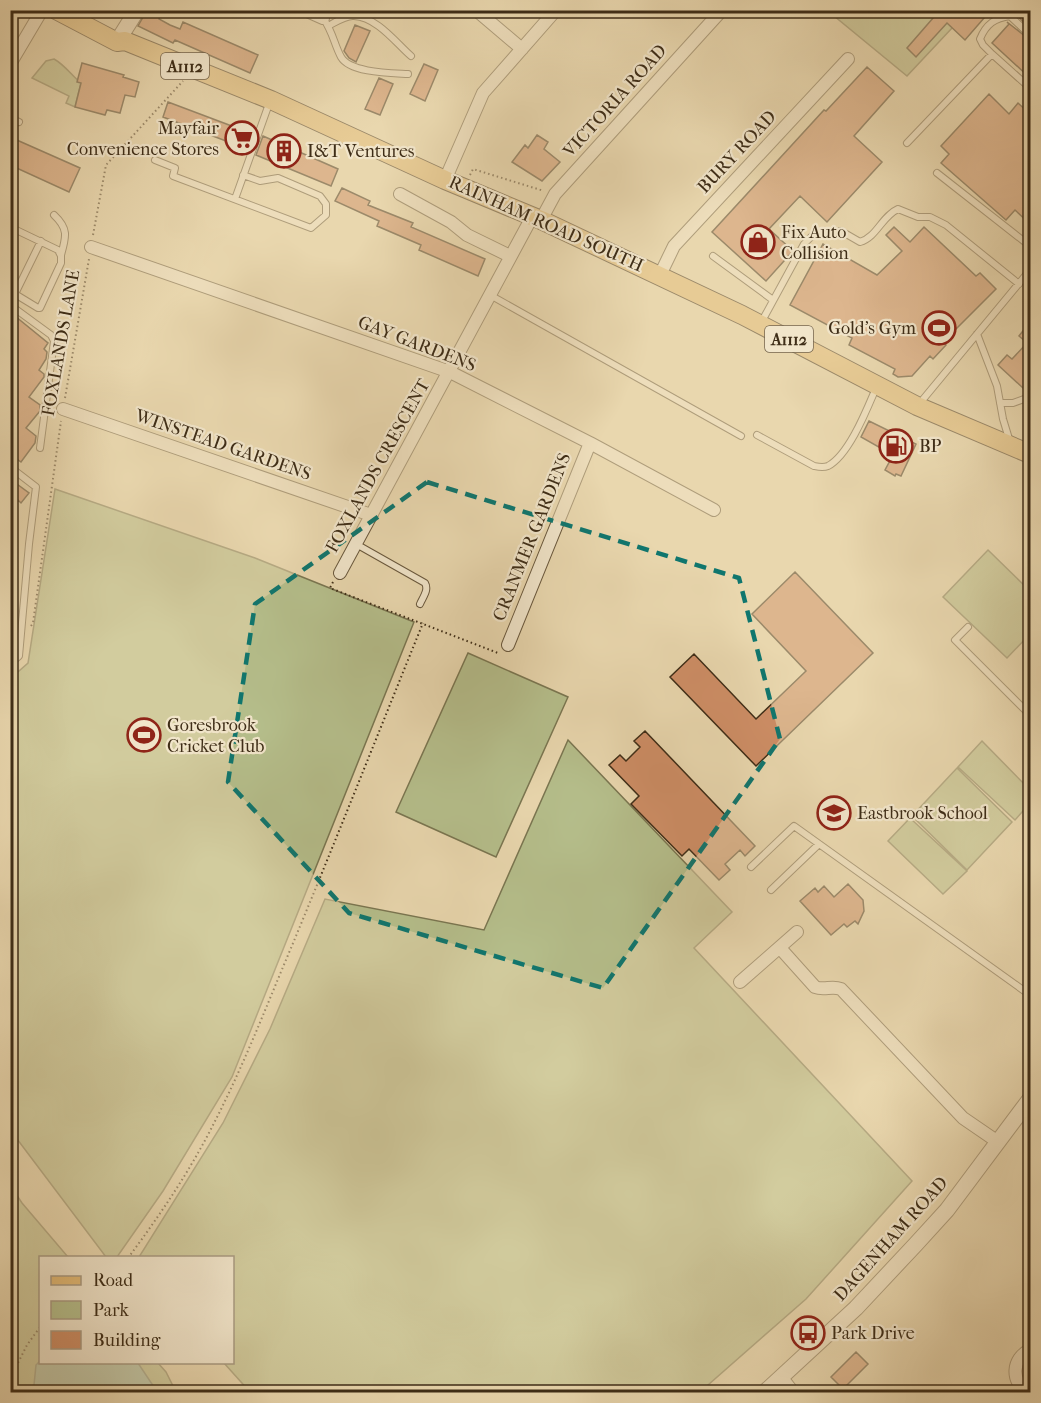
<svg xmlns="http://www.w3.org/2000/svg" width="1041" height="1403" font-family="'IM FELL French Canon',serif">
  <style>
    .green { fill: #b5be8b; stroke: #7a7651; stroke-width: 1.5 }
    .water { fill: #99baa4; stroke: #75826c; stroke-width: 1.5 }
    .building { fill: #ce8e66; stroke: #3e2d17; stroke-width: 1.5 }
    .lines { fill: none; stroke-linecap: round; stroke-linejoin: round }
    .service-casing { stroke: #69583d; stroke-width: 8 }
    .minor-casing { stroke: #69583d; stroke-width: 14 }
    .tertiary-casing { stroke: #69583d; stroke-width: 17 }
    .primary-casing { stroke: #3e2d17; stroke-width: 20 }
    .path { stroke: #3e2d17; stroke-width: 2; stroke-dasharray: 1.5 3; stroke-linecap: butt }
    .service { stroke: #f1e5ca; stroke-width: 6 }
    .minor { stroke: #f1e5ca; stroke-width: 12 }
    .tertiary { stroke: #f1e5ca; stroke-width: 15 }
    .primary { stroke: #e4bc77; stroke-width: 18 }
    .marked { fill: none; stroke: #0f766e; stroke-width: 4.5; stroke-dasharray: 12 8; stroke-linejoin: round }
    .labels { text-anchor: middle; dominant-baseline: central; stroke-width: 4.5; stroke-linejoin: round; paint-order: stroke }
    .shield { fill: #f1e5ca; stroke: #74644d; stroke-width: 1.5 }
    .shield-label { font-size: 16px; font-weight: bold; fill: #3e2d17 }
    .street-label { font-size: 18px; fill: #3e2d17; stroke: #f1e5ca }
    .poi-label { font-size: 18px; fill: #3e2d17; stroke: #f1e5ca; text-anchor: start }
  </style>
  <rect width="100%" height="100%" fill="#e9d7ae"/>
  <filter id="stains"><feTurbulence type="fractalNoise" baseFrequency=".00333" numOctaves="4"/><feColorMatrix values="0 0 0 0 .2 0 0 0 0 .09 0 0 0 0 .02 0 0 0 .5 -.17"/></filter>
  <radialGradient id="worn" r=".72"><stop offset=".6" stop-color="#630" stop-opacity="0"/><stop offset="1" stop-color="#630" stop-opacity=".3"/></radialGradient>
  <path class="green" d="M828,11H968L907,76Z
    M54,59C65,65 73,77 81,83L75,107L66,103L69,96L32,78L46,61Z
    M55,489L255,558L414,622L232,1077L163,1191L117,1257H106L11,1131V678L28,663Z
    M988,550L1030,591V634L1007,658L943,597Z
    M468,653L568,697L496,857L396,812Z
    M568,740L732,912L694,948L912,1181L806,1299L700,1392H250L224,1363L232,1362V1258L139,1257L223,1123L270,1029L325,899L484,930Z
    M982,741L1030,790V803L1015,820L958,767Z
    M957,768L1012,822L967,870L912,816Z
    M910,818L967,871L943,894L888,841Z
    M10,1185L22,1203L68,1257L40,1258V1362L158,1363L166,1372L176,1392H11Z"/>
  <path class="water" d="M40,1361L138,1363L154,1387V1392H37L34,1385L36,1365Z"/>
  <path class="building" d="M147,10H163L159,19L170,25L180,29L183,22L258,55L250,73L175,40L173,43L138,26Z
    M940,10H991L965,40L947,23L916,57L907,48Z
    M994,10H1030V28L1012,11L998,14Z
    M1007,22L1030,40V78L992,43L1009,24Z
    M355,25L370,31L356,62L349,58L344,51Z
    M82,63L124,75L123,77L139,82L135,97L125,95L120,113L107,110L105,115L75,107L81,83L77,82Z
    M424,64L438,70L425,101L410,94Z
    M867,67L894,91L854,136L882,162L827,222L800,196L769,229L793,251L766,281L712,232L824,110L826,111Z
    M379,78L393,84L380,115L365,109Z
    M989,94L1009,114L1018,103L1030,114V224L1015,210L1006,220L941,163L949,154L941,146Z
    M168,102L253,134L247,149L163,117Z
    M537,135L548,142L544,149L560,162L542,181L512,162L525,145L528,148Z
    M263,136L338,169L331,186L256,155Z
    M10,137L80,168L69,192L10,165Z
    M342,188L370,201L368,205L413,223L411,227L485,259L478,276L419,250L421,245L377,226L379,221L335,201Z
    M894,227L910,242L924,227L976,276L980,273L996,289L943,342L946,345L933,359L930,356L912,376L898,377L893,374L895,369L849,345L852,338L790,305L823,244L877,275L902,251L886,235Z
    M10,312L48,343L44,349L47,352L46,359L39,370L44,374V377L29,397L40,405V411L26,428L36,436L35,443L21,462L10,454Z
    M1030,322V380L1023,388L998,365L1007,355L1012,359L1027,343L1019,336Z
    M869,421L916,444L901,476L896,474L895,476L885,470L893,455L861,437Z
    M10,479L29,493L21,503L18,500L10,510Z
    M795,572L873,653L756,766L670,677L694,654L756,719L806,671L752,614Z
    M645,731L755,846L745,856L740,850L725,864L730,870L719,880L689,849L682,856L631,804L639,796L609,765L620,755L626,761L640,747L634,741Z
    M848,884L863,900L864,911L858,924L855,921L847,927L844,924L831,935L800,901L815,888L818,892L824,886L834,897Z
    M856,1352L868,1364L843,1389L831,1377Z"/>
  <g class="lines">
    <defs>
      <path id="service" d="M323,18C333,32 334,44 341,57C350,73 392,73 408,74
        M328,26C336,22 346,15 354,16C377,17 396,43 411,56
        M992,54L983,45L980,39C986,24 995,18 1010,16L1030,35
        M10,118L19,122
        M907,143L992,54L1030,88
        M155,160L175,168L173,176L311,228L326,215V204L320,196L278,178L260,181L243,175
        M937,173L1030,246
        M235,199L270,101
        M54,215C69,229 66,237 61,255
        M10,227L58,250L61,256V263L40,308H38L15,294
        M713,256L773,300
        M10,290L15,294L41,241
        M490,295L741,436
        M10,305L51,335L54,341L40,448
        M762,321L804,244L813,235L841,231L860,242C877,237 882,216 898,209L918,217H930L946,225L1019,284
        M977,334L997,386L1003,419L1010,442
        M920,403L1030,270
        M1000,403H1013L1024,399H1030
        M757,435L814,466C819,467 823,468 828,466C849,455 867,409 876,388
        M10,467L36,487L29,544L19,656L10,664
        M356,544L425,583C429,590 423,597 420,604
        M968,627L955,640L1030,715
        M751,867L794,826L1030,995
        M771,890L819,844"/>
      <path id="minor" d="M305,10L323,18
        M476,10L522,49
        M10,64L42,10
        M445,180L483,93L556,10
        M400,194L451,222L467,235L510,256
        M541,220L555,194L722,10
        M91,247L450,372L590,443L714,510
        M660,275L674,246L848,59
        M63,409L371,515
        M340,573L532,217
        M508,645L590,443
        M780,948L815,987C825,991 831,985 841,989L963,1118L998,1142
        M740,982L797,932
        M782,1378L793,1392
        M1028,1392C1010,1382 1012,1358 1030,1350"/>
      <path id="tertiary" d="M117,42L137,10
        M765,1392L856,1308L916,1244L947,1210L1030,1099"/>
      <path id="primary" d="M56,10L117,42L125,41L271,100L445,180L541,220L742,315L917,406L1030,454"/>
    </defs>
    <use href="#service" class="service-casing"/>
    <use href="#minor" class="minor-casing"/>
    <use href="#tertiary" class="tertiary-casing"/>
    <use href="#primary" class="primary-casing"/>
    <path class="path" d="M470,175L473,169L544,191
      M93,235L106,165L183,81
      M65,398L89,259
      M333,582L330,588L498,653
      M31,626L33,623L61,421
      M128,1258C160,1215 190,1171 214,1123C243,1067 266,1007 291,948C336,840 379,731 423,623
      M10,1379L27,1345L40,1327"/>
    <use href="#service" class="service"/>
    <use href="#minor" class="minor"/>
    <use href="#tertiary" class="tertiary"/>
    <use href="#primary" class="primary"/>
  </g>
  <path d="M0 0H1041V1403H0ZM427,482L739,578L780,739L603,988L349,913L228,782L255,604Z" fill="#e9d7ae" fill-opacity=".55" fill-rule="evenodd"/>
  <path class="marked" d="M427,482L739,578L780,739L603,988L349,913L228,782L255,604Z"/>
  <defs>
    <symbol id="supermarket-ring" viewBox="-11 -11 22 22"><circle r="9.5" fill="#f1e5ca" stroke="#8f2418" stroke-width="1.5"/><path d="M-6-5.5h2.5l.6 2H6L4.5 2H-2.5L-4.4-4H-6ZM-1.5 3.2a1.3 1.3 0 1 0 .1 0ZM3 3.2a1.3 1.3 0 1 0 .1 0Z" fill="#8f2418"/></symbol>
    <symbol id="building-ring" viewBox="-11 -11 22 22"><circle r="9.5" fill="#f1e5ca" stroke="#8f2418" stroke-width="1.5"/><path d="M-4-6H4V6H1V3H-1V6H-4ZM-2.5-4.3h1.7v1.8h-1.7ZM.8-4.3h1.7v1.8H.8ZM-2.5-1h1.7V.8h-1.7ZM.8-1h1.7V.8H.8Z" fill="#8f2418"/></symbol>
    <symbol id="shop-ring" viewBox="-11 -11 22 22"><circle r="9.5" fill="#f1e5ca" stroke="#8f2418" stroke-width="1.5"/><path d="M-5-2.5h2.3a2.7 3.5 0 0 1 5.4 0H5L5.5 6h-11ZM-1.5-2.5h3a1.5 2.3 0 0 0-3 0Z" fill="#8f2418"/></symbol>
    <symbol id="stadium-ring" viewBox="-11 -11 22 22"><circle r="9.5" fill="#f1e5ca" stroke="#8f2418" stroke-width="1.5"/><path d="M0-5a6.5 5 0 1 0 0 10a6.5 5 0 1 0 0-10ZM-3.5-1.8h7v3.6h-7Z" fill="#8f2418"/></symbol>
    <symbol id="fuel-ring" viewBox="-11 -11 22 22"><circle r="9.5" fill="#f1e5ca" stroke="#8f2418" stroke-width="1.5"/><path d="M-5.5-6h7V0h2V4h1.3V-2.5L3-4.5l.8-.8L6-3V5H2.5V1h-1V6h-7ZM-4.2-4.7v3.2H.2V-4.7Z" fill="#8f2418"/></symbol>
    <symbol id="school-ring" viewBox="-11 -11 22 22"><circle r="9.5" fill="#f1e5ca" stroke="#8f2418" stroke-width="1.5"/><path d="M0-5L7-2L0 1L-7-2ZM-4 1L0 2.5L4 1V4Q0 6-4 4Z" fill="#8f2418"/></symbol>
    <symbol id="bus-ring" viewBox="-11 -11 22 22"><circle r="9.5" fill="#f1e5ca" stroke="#8f2418" stroke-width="1.5"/><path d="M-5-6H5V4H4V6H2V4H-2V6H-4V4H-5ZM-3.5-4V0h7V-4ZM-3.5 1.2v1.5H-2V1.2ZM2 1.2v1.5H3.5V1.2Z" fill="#8f2418"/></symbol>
  </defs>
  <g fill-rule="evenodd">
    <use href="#supermarket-ring" x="223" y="119" width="38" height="38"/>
    <use href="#building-ring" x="265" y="132" width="38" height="38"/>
    <use href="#shop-ring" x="739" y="223" width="38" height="38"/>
    <use href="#stadium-ring" x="920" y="309" width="38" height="38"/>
    <use href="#fuel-ring" x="877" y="427" width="38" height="38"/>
    <use href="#stadium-ring" x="125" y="716" width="38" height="38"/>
    <use href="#school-ring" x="815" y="794" width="38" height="38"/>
    <use href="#bus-ring" x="789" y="1314" width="38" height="38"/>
  </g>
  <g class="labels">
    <g class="shield">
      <rect x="161" y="53" width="48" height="26" rx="4.5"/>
      <rect x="765" y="326" width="48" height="26" rx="4.5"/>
    </g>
    <g class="shield-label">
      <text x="185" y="66">A1112</text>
      <text x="789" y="339">A1112</text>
    </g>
    <g class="street-label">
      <text transform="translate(615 101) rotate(-48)">VICTORIA ROAD</text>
      <text transform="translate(737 152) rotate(-47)">BURY ROAD</text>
      <text transform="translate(546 224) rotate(24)">RAINHAM ROAD SOUTH</text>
      <text transform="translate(61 343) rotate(-80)">FOXLANDS LANE</text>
      <text transform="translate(417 344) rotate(21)">GAY GARDENS</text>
      <text transform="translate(223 445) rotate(19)">WINSTEAD GARDENS</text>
      <text transform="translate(378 466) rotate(-61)">FOXLANDS CRESCENT</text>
      <text transform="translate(532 537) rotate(-68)">CRANMER GARDENS</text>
      <text transform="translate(891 1239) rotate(-48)">DAGENHAM ROAD</text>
    </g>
    <g class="poi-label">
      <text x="219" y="128" text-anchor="end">Mayfair<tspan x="219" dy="21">Convenience Stores</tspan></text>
      <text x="307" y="151">I&amp;T Ventures</text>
      <text x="781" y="232">Fix Auto<tspan x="781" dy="21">Collision</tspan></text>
      <text x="916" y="328" text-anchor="end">Gold's Gym</text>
      <text x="919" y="446">BP</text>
      <text x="167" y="725">Goresbrook<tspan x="167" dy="21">Cricket Club</tspan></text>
      <text x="857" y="813">Eastbrook School</text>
      <text x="831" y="1333">Park Drive</text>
    </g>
  </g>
  <rect width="1041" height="1403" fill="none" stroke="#e9d7ae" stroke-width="36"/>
  <rect x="12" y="12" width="1017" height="1379" fill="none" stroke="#3e2d17" stroke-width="3"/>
  <rect x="18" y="18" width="1005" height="1367" fill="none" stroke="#3e2d17" stroke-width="1.5"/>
  <rect x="39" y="1256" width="195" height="108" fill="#f1e5ca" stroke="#a99b82" stroke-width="1.5"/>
  <rect x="51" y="1276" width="30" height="9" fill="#e4bc77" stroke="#a99b82" stroke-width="1.5"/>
  <text x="93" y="1286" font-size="18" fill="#3e2d17">Road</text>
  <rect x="51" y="1301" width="30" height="18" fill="#b5be8b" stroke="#a99b82" stroke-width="1.5"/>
  <text x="93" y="1316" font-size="18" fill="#3e2d17">Park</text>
  <rect x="51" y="1331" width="30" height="18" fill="#ce8e66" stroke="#a99b82" stroke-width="1.5"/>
  <text x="93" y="1346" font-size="18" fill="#3e2d17">Building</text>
  <rect width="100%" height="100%" filter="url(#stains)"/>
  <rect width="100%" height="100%" fill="url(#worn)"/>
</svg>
